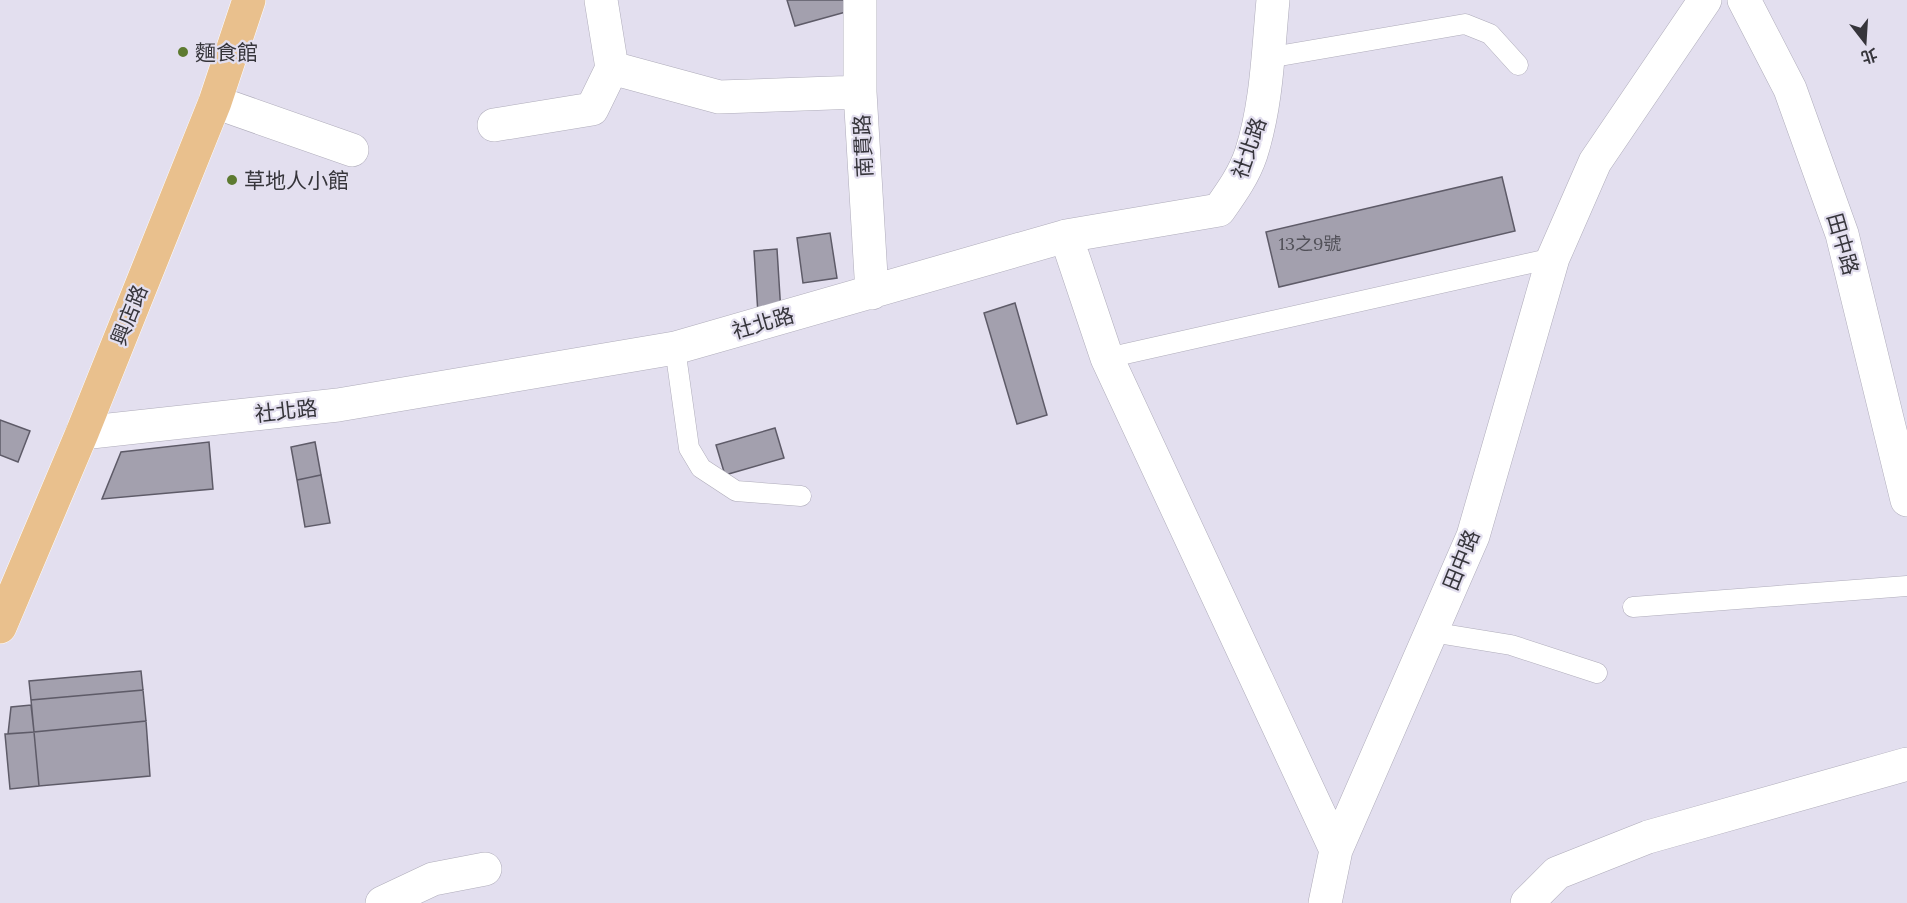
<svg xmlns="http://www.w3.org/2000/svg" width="1907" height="903" font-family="Lora,'Noto Sans TC',serif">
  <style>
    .building { fill: #a3a0ae; stroke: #5e5b68; stroke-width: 1.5 }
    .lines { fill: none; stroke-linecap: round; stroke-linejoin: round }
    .service-casing { stroke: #afacba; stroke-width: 21 }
    .minor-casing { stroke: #afacba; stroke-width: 34 }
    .primary-casing { stroke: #fff; stroke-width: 34 }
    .service { stroke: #fff; stroke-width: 20 }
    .minor { stroke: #fff; stroke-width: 33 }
    .primary { stroke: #e9c08d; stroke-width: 33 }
    .poi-dot { fill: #5d7a30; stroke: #e3dfef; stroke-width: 2 }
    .labels { text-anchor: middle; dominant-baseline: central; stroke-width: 4.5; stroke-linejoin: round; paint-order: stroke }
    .number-label { font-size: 18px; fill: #515058 }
    .poi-label { font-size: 21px; fill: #36353b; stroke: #e3dfef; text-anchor: start }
    .street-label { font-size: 21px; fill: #36353b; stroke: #e3dfef }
  </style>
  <rect width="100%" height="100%" fill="#e3dfef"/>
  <path class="building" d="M787,0H850L853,10L795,26Z
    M1502,177L1515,231L1279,287L1266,232Z
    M830,233L837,278L803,283L797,238Z
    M777,249L781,313L758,314L754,251Z
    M1015,303L1047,415L1017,424L984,313Z
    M0,420L30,431L18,462L0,455Z
    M775,428L784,458L725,475L716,445Z
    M209,442L213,489L102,499L121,452Z
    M315,442L321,475L297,480L291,447Z
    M321,475L330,523L305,527L297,480Z
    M141,671L143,690L31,700L29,681Z
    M143,690L146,721L34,732L31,700Z
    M31,705L34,732L8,734L11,707Z
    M146,721L150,776L39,786L34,732Z
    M34,732L39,786L10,789L5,734Z"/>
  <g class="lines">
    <defs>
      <path id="service" d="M1267,58L1465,24L1490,34L1518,65
        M675,348L689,448L701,468L736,491L801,496
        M1107,358L1553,258
        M1633,607L1907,586
        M1431,632L1511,645L1597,673"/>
      <path id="minor" d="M860,0V92L872,293
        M1744,0L1790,89L1842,234L1907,500
        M612,68L719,97L860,92
        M215,102L352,150
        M494,125L592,109L612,68L601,0
        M1066,236L1107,358L1336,850L1325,903
        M82,433L338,405L675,348L1066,236L1219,210C1231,193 1244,175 1251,154C1267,104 1268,52 1273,0
        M1336,850L1473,536L1553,258L1595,162L1705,0
        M382,903L433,879L485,869
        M1527,903L1557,873L1648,837L1907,764"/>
      <path id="primary" d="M0,627L82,433L215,102L249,0"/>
    </defs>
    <use href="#service" class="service-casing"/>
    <use href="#minor" class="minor-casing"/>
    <use href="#primary" class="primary-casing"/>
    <use href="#service" class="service"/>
    <use href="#minor" class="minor"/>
    <use href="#primary" class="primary"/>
  </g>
  <g class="poi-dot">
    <circle cx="183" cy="52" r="6"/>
    <circle cx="232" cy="180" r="6"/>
  </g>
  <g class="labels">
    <g class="number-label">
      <text x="1310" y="243">13之9號</text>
    </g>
    <g class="poi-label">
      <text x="195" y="52">麵食館</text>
      <text x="244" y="180">草地人小館</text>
    </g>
    <g class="street-label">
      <text transform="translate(863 146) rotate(-93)">南貫路</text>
      <text transform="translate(1249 148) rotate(-71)">社北路</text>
      <text transform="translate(1843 244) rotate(74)">田中路</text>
      <text transform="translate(129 315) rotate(-68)">興店路</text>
      <text transform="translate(763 323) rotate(-16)">社北路</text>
      <text transform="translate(286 411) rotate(-6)">社北路</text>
      <text transform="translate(1461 560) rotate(-68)">田中路</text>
    </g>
  </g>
  <g transform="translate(1865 42) rotate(163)" stroke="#e3dfef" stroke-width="4.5" paint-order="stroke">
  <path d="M0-4.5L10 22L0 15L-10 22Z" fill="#36353b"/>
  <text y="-9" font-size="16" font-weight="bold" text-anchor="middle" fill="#36353b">北</text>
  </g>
</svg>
